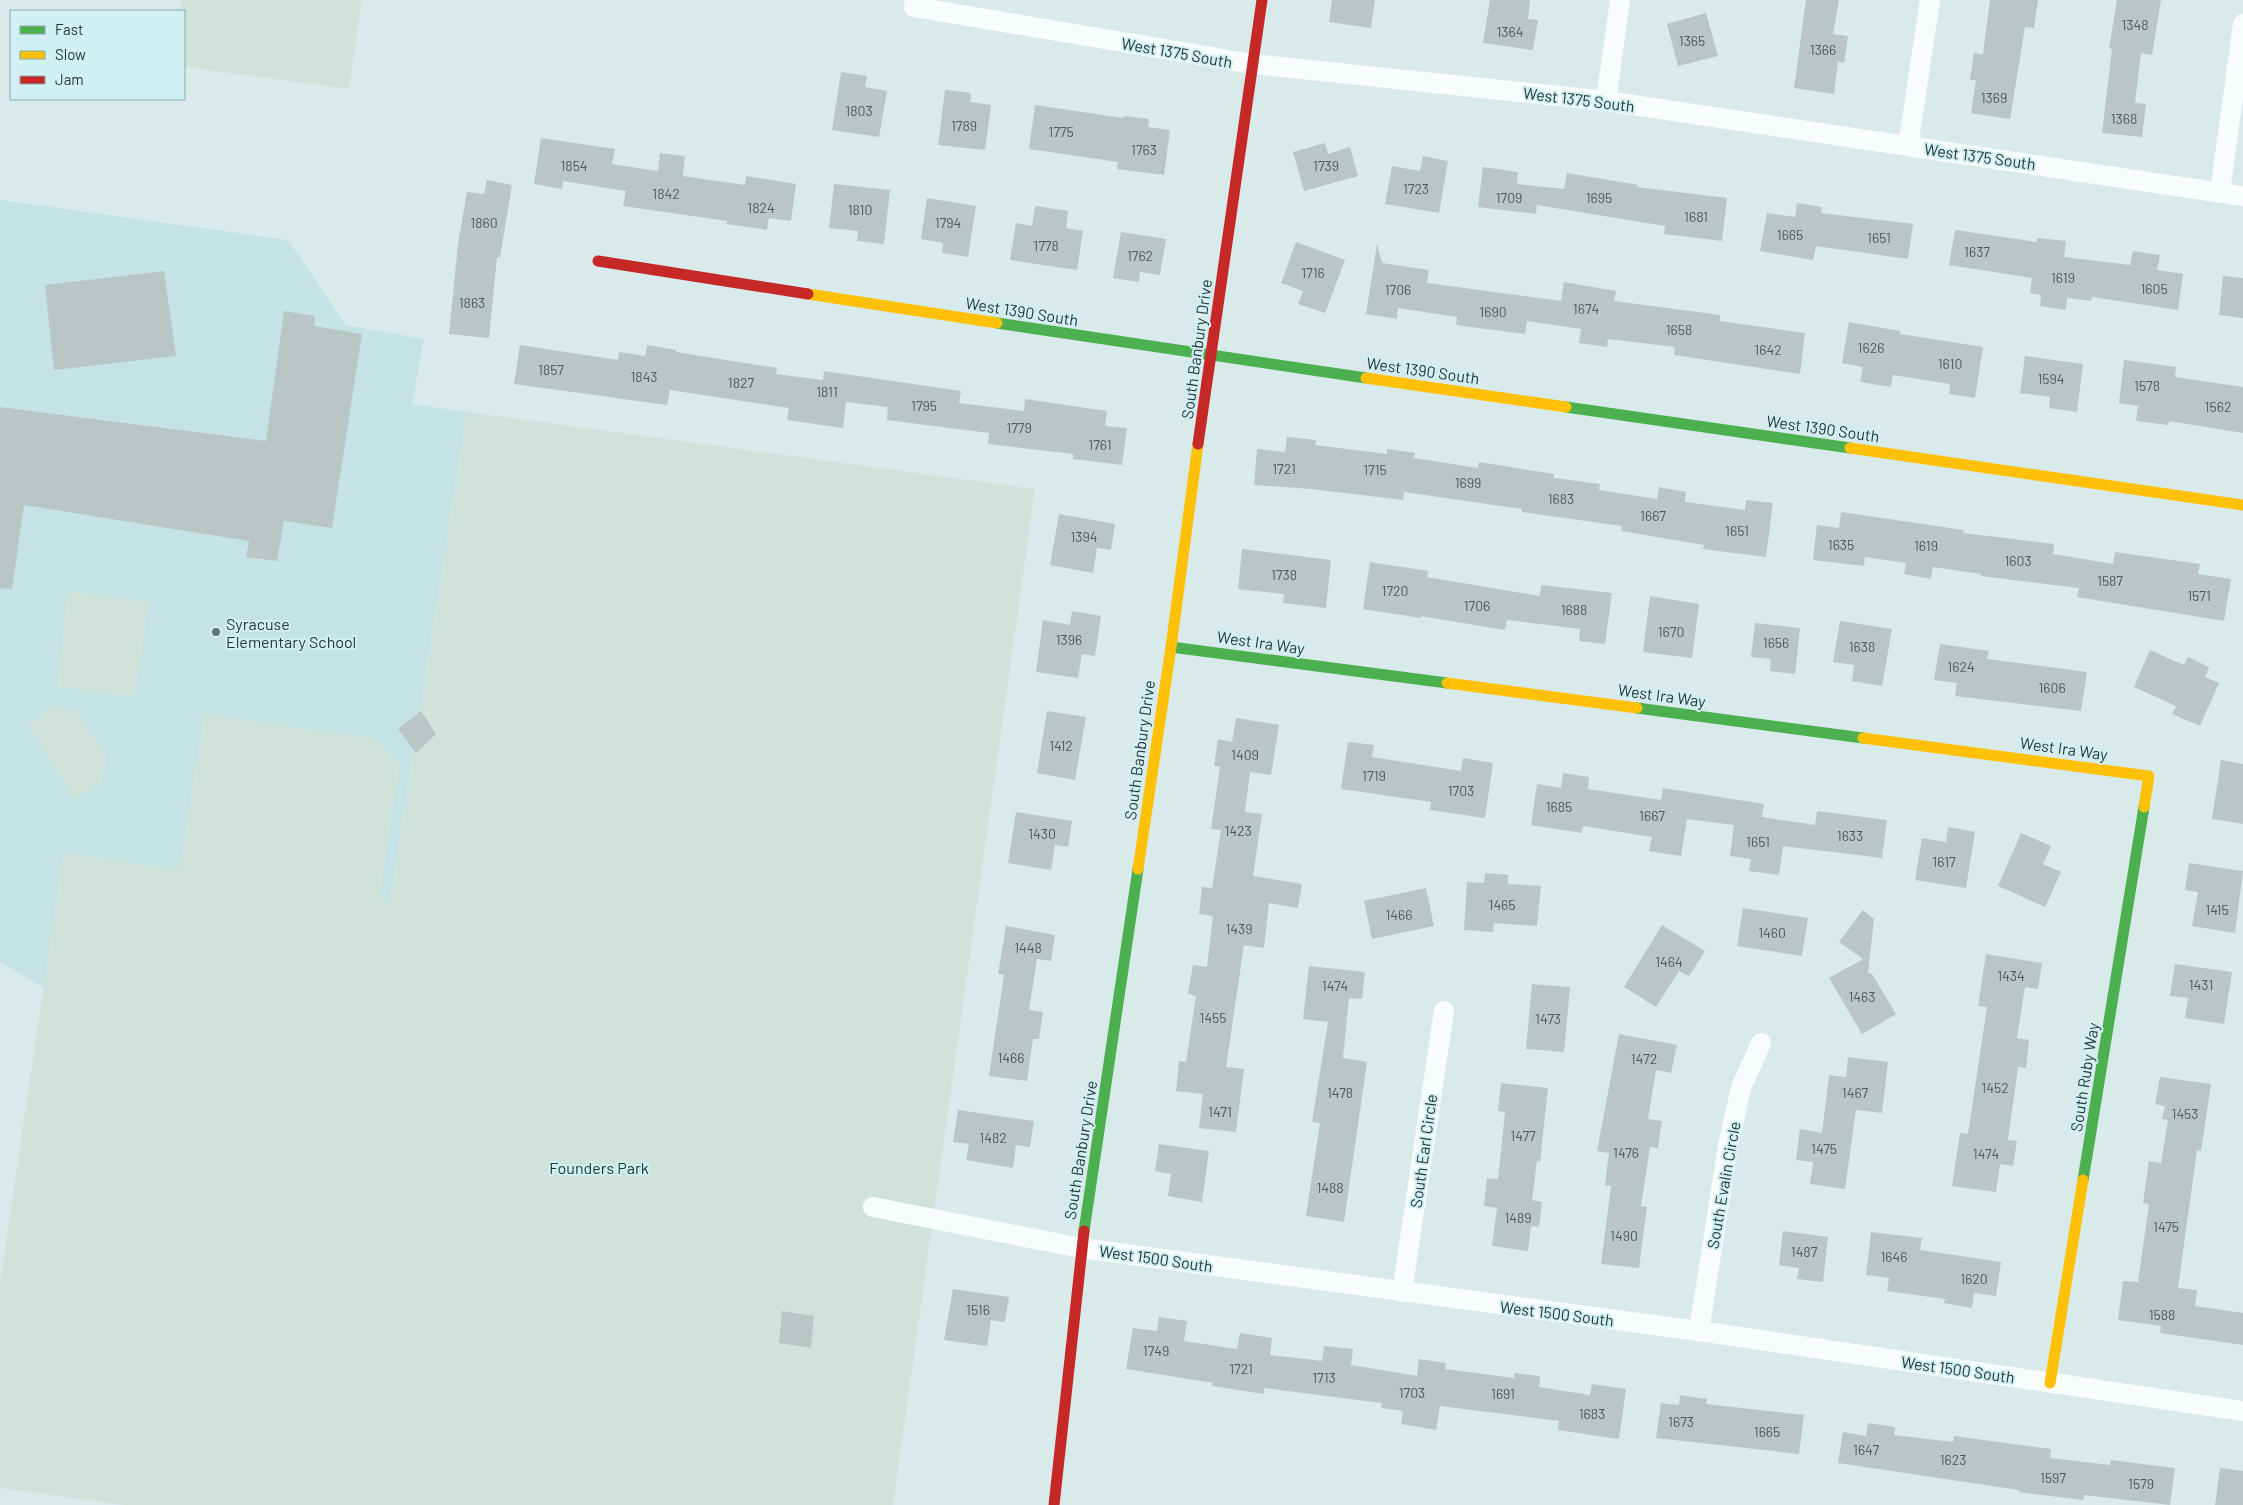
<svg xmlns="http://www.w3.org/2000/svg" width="2243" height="1505" font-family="Barlow,sans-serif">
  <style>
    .built { fill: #c5e2e5 }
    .green { fill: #d0e3db }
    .building { fill: #b9c6c5 }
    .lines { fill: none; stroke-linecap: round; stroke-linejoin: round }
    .street { stroke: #f9fcfc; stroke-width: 20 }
    .fast { stroke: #4caf50; stroke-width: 11 }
    .slow { stroke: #ffc107; stroke-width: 11 }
    .jam { stroke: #c62828; stroke-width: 11 }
    .poi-dot { fill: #677576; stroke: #d1f0f3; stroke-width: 2 }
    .labels { text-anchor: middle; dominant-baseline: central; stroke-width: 4; stroke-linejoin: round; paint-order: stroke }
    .number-label { font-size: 14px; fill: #4d5a5a }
    .street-label { font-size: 16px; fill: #293637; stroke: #d1f0f3 }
    .poi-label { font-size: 16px; fill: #293637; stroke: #d1f0f3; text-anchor: start }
    .park-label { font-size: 16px; fill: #0b3f24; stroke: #d1f0f3 }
  </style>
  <rect width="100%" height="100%" fill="#d9eaeb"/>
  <path class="built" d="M0,200L288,240L346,325L424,339L412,404L467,412L390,901L64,853L44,988L0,962Z"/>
  <path class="green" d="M182,0H362L349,89L184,67V11H180Z
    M467,412L1035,489L893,1505H124L0,1488V1284L63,853L179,870L204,714L375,739L400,763L379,899L390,901Z
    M68,591L149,602L135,697L57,687Z
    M54,706L75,710L107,755L101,784L73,798L28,724Z"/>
  <path class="building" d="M1332,0H1375L1371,28L1329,22Z
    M1490,0H1530L1528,19L1538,20L1533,50L1483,43Z
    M1806,0H1839L1833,34L1848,36L1844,63L1838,62L1834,94L1794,88Z
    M1990,0H2038L2034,28L2025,27L2010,119L1971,113L1976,80H1970L1974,53L1983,54Z
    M2117,0H2161L2152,55L2141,53L2135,103L2146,104L2142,137L2102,133L2112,49L2109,48Z
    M1706,13L1718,56L1678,66L1667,24Z
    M841,72L867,76L865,87L887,91L879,137L832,130Z
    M945,90L971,93L970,102L991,105L985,150L938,145Z
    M1035,105L1123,118L1124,116L1149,119L1148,127L1170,130L1164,175L1117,169L1118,162L1029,149Z
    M541,138L615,149L612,164L658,171L660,153L685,156L683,176L745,185L746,176L796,184L791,221L769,218L767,230L727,224V221L623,206L626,191L563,181L562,189L534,184Z
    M1325,143L1328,154L1350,147L1358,176L1304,191L1293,152Z
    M1423,156L1448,161L1439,213L1385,204L1392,166L1420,171Z
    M1483,167L1518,172L1517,184L1564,189L1567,173L1638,185L1637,187L1727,198L1722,241L1664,234L1665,226L1537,205L1536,214L1478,207Z
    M487,180L512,185L500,257H497L489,338L449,334L458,244L467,192L484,194Z
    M834,184L890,190L884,244L857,241L858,231L829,228Z
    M927,198L976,206L968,257L942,253L943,243L921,239Z
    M1797,203L1822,207L1821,213L1913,224L1908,259L1816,246L1813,260L1760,251L1767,213L1795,217Z
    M1035,206L1068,211L1066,228L1083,231L1077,270L1010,260L1016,223L1032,226Z
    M1955,230L2037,242V238L2066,241L2064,257L2130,265L2133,251L2160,255L2157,270L2183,274L2178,310L2092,297L2091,301L2067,298L2066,310L2040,306L2041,295L2030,293L2032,278L1949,265Z
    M1121,232L1166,239L1160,275L1140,272L1139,282L1113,278Z
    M1296,242L1345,260L1325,313L1298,304L1303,291L1281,283Z
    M1377,244L1382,263L1429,270L1427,283L1561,301L1564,282L1616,291L1614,301L1720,315V321L1805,333L1800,374L1674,355L1675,347L1608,339L1607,347L1579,343L1581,329L1527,321L1525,334L1456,325L1457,317L1398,308L1397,319L1366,314Z
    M164,271L176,356L54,370L45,285Z
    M2223,276L2243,278V318L2219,315Z
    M284,311L315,316L314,326L362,334L332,528L284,521L277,561L246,557L249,541L24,505L12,589L0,588V407L266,441Z
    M1849,322L1900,331V334L1983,347L1975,398L1949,394L1950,384L1893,375L1891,387L1860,382L1863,367L1842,363Z
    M520,345L618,360L619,352L645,356L647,345L676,350V352L777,368L776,374L823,380L824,371L961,391L959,403L1024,411L1025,399L1107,411L1105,426L1127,428L1122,465L1073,459V454L988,444L989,433L887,420L888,407L846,402L843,428L787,420L789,408L670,390L667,405L514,384Z
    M2025,356L2083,364L2077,412L2049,408L2050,397L2020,393Z
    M2124,360L2176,367L2175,377L2243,387V433L2169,421L2168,425L2136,421L2138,406L2119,403Z
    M1287,437L1316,440L1315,445L1387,454V449L1415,453L1414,458L1478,468L1479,462L1554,474V478L1600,484L1599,490L1657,499L1659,487L1686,492L1685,502L1745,510L1746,500L1773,503L1766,557L1703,549L1704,545L1621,531L1622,526L1522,512V509L1404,492L1403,500L1311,489L1254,485L1257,449L1285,452Z
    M1841,512L1964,530L1963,533L2054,544L2053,554L2113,564L2115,552L2200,564L2198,574L2231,579L2224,621L2077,597L2079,588L1981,576V574L1933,567L1931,579L1904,574L1906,563L1865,557L1864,566L1813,560L1817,525L1839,528Z
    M1059,514L1115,524L1111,550L1097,548L1093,573L1050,565Z
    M1242,549L1331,560L1326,608L1283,603L1284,594L1238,589Z
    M1370,562L1428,571L1427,577L1540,596L1541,585L1612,593L1605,644L1579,641L1580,629L1507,620L1505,630L1421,616V618L1363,609Z
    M1650,596L1699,604L1692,658L1643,652Z
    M1072,611L1101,616L1095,656L1082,654L1078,678L1036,672L1043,620L1070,625Z
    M1840,621L1892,629L1882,686L1852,681L1854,665L1833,662Z
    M1755,623L1800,628L1795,674L1770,671L1771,659L1751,657Z
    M1940,644L1989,651L1987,659L2087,672L2081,711L1955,696L1957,683L1934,680Z
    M2150,650L2184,665L2188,657L2209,667L2205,677L2219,683L2200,726L2172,714L2176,706L2134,687Z
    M421,711L436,734L416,753L398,729Z
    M1047,711L1086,717L1075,780L1037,773Z
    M1236,718L1279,725L1271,775L1250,772L1245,812L1262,814L1253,876L1302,884L1298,908L1269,903L1264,948L1244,945L1226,1067L1244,1069L1236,1132L1199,1128L1203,1094L1176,1091L1179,1061L1186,1062L1196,996L1188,994L1193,965L1207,967L1213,916L1199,914L1202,887L1212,888L1221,830L1211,829L1220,767L1214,766L1218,739L1232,742Z
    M1348,742L1374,745L1372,757L1461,771L1463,758L1493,763L1485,818L1430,810L1431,802L1341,789Z
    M2221,760L2243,764V824L2212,819Z
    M1563,773L1589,777L1588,789L1661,800L1663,788L1764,804L1762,817L1815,825L1817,811L1887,820L1882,858L1783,846L1779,875L1749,871L1751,859L1730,856L1734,825L1687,819L1681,856L1649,851L1652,837L1583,826L1582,833L1531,825L1537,784L1561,788Z
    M1016,812L1072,821L1068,847L1055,845L1051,870L1008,863Z
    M1948,827L1975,832L1966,888L1915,880L1922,838L1946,842Z
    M2021,833L2051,846L2043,864L2061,872L2045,907L1998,886Z
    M2189,863L2243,871L2235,933L2192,926L2198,892L2185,890Z
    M1485,873L1508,875V884L1541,886L1537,926L1494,923L1493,932L1464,930L1467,882L1484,883Z
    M1426,888L1434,926L1372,939L1364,901Z
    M1743,908L1808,918L1802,956L1737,946Z
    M1863,910L1874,919L1868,973L1872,974L1896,1014L1862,1034L1829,978L1863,959L1839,942Z
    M1662,925L1705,951L1689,976L1679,971L1656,1007L1624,987Z
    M1006,926L1055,935L1051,961L1037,959L1029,1010L1043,1012L1039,1039H1033L1027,1081L989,1076L1004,975L998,974Z
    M1986,954L2042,963L2038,989L2025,987L2017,1038L2029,1040L2026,1068L2018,1067L2008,1140L2017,1141L2013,1166L2000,1164L1996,1192L1952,1186L1960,1133L1968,1134L1987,1007L1978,1006Z
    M2175,964L2232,972L2224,1024L2185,1018L2188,998L2170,996Z
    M1309,966L1365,972L1362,999L1349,998L1343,1058L1367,1062L1344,1222L1306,1216L1320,1123L1312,1122L1328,1022L1303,1019Z
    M1532,984L1570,987L1564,1052L1526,1049Z
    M1619,1034L1677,1045L1671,1073L1656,1070L1648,1119L1662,1121L1658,1148L1650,1147L1641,1206L1647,1207L1639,1268L1601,1264L1611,1186L1605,1185L1609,1153L1597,1151Z
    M1848,1057L1888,1062L1882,1113L1856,1110L1845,1189L1810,1184L1813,1162L1796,1160L1800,1129L1822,1133L1829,1075L1846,1077Z
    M2160,1077L2211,1084L2201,1151L2197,1150L2178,1288L2197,1290L2195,1306L2243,1313V1345L2160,1333L2161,1326L2118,1320L2123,1281L2138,1282L2149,1204L2143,1203L2149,1161L2161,1163L2168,1120L2162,1119L2165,1106L2155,1104Z
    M1501,1083L1548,1088L1540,1162L1537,1161L1532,1200L1542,1202L1539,1227L1531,1226L1528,1251L1492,1246L1497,1208L1484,1206L1487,1178L1498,1179L1505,1112L1498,1111Z
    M958,1110L1034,1121L1030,1147L1016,1145L1013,1168L966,1160L969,1144L953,1142Z
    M1159,1144L1209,1151L1202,1202L1168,1196L1171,1174L1155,1171Z
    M1783,1231L1828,1237L1823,1282L1797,1279L1799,1268L1779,1265Z
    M1871,1232L1922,1238L1920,1250L2001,1262L1996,1296L1974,1293L1972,1308L1944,1303L1945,1299L1887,1291L1889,1278L1866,1275Z
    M953,1289L1009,1297L1005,1322L991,1320L987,1346L944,1340Z
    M782,1311L814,1316L811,1348L779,1343Z
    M1159,1317L1187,1321L1184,1341L1237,1349L1240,1333L1272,1338L1270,1355L1322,1361L1324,1346L1353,1349L1351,1365L1417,1376L1419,1359L1446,1363L1445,1369L1514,1378V1373L1540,1376L1539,1387L1590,1395L1592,1384L1626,1389L1619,1439L1558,1430L1559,1421L1440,1406L1436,1430L1401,1424L1403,1411L1381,1408L1382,1403L1264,1388V1394L1212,1386L1213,1383L1126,1369L1133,1328L1157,1331Z
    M1680,1395L1707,1399L1706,1404L1804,1415L1799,1454L1656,1438L1661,1403L1679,1405Z
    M1868,1423L1895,1427L1894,1435L1953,1442L1954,1436L2051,1449L2050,1458L2110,1465L2111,1460L2175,1468L2170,1505L2084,1495L2083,1500L2019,1492V1490L1838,1463L1843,1432L1866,1436Z
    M2220,1468L2243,1471V1505H2215Z"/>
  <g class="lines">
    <path class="street" d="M915,0L914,7L1253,64L1606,101L2243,196
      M1606,101L1620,0
      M1908,146L1930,0
      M2220,192L2243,24
      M873,1207L1081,1248L1699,1331L2243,1411
      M1402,1292L1444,1011
      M1699,1331L1728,1146L1741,1088L1761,1043"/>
    <path class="fast" d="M997,323L1366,378
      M1566,407L1850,448
      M1171,647L1447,683
      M1637,708L1863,738
      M2083,1180L2144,807
      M1084,1231L1138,869"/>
    <path class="slow" d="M808,294L997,323
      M1366,378L1566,407
      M1850,448L2243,505
      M1447,683L1637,708
      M1863,738L2149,776L2144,807
      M1138,869L1171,647L1198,444
      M2050,1383L2083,1180"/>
    <path class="jam" d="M598,261L808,294
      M1198,444L1262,0
      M1054,1505L1084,1231"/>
  </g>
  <circle class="poi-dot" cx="216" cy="632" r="5"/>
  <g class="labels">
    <g class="number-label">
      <text x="2135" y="24">1348</text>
      <text x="1510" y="31">1364</text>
      <text x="1692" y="40">1365</text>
      <text x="1823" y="49">1366</text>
      <text x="1994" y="97">1369</text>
      <text x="859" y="110">1803</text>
      <text x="2124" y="118">1368</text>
      <text x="964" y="125">1789</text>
      <text x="1061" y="131">1775</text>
      <text x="1144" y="149">1763</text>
      <text x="574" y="165">1854</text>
      <text x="1326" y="165">1739</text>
      <text x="1416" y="188">1723</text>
      <text x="666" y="193">1842</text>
      <text x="1509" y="197">1709</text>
      <text x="1599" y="197">1695</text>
      <text x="761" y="207">1824</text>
      <text x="860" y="209">1810</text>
      <text x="1696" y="216">1681</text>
      <text x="484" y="222">1860</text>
      <text x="948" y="222">1794</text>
      <text x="1790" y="234">1665</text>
      <text x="1879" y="237">1651</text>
      <text x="1046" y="245">1778</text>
      <text x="1977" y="251">1637</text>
      <text x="1140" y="255">1762</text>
      <text x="1313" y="272">1716</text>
      <text x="2063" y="277">1619</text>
      <text x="2154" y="288">1605</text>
      <text x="1398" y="289">1706</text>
      <text x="472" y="302">1863</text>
      <text x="1586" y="308">1674</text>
      <text x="1493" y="311">1690</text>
      <text x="1679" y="329">1658</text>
      <text x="1871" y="347">1626</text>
      <text x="1768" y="349">1642</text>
      <text x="1950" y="363">1610</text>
      <text x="551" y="369">1857</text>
      <text x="644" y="376">1843</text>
      <text x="2051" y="378">1594</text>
      <text x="741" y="382">1827</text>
      <text x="2147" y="385">1578</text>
      <text x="827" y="391">1811</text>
      <text x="924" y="405">1795</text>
      <text x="2218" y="406">1562</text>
      <text x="1019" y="427">1779</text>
      <text x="1100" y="444">1761</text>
      <text x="1284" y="468">1721</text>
      <text x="1375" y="469">1715</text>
      <text x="1468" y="482">1699</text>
      <text x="1561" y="498">1683</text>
      <text x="1653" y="515">1667</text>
      <text x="1737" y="530">1651</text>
      <text x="1084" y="536">1394</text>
      <text x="1841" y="544">1635</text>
      <text x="1926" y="545">1619</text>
      <text x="2018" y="560">1603</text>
      <text x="1284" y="574">1738</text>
      <text x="2110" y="580">1587</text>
      <text x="1395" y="590">1720</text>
      <text x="2199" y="595">1571</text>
      <text x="1477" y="605">1706</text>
      <text x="1574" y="609">1688</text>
      <text x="1671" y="631">1670</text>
      <text x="1069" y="639">1396</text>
      <text x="1776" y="642">1656</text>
      <text x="1862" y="646">1638</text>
      <text x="1961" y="666">1624</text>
      <text x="2052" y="687">1606</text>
      <text x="1061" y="745">1412</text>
      <text x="1245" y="754">1409</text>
      <text x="1374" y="775">1719</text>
      <text x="1461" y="790">1703</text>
      <text x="1559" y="806">1685</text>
      <text x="1652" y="815">1667</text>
      <text x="1238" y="830">1423</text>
      <text x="1042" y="833">1430</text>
      <text x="1850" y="835">1633</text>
      <text x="1758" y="841">1651</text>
      <text x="1944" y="861">1617</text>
      <text x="1502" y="904">1465</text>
      <text x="2217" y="909">1415</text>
      <text x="1399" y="914">1466</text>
      <text x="1239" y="928">1439</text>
      <text x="1772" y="932">1460</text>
      <text x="1028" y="947">1448</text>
      <text x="1669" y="961">1464</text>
      <text x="2011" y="975">1434</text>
      <text x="2201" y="984">1431</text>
      <text x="1335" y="985">1474</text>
      <text x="1862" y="996">1463</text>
      <text x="1213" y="1017">1455</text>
      <text x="1548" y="1018">1473</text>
      <text x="1011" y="1057">1466</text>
      <text x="1644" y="1058">1472</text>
      <text x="1995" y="1087">1452</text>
      <text x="1340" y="1092">1478</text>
      <text x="1855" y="1092">1467</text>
      <text x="1220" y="1111">1471</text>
      <text x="2185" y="1113">1453</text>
      <text x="1523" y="1135">1477</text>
      <text x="993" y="1137">1482</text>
      <text x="1824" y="1148">1475</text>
      <text x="1626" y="1152">1476</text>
      <text x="1986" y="1153">1474</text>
      <text x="1330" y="1187">1488</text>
      <text x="1518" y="1217">1489</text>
      <text x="2166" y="1226">1475</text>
      <text x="1624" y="1235">1490</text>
      <text x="1804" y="1251">1487</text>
      <text x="1894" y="1256">1646</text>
      <text x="1974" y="1278">1620</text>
      <text x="978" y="1309">1516</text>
      <text x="2162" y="1314">1588</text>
      <text x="1156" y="1350">1749</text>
      <text x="1241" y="1368">1721</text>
      <text x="1324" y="1377">1713</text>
      <text x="1412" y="1392">1703</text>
      <text x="1503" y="1393">1691</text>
      <text x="1592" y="1413">1683</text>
      <text x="1681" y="1421">1673</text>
      <text x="1767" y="1431">1665</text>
      <text x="1866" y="1449">1647</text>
      <text x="1953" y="1459">1623</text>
      <text x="2053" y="1477">1597</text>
      <text x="2141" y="1483">1579</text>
    </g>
    <g class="street-label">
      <text transform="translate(1177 52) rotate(10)">West 1375 South</text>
      <text transform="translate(1579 99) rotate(7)">West 1375 South</text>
      <text transform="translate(1980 156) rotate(8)">West 1375 South</text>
      <text transform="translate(1022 311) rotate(9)">West 1390 South</text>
      <text transform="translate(1196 349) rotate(-82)">South Banbury Drive</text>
      <text transform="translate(1423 370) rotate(8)">West 1390 South</text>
      <text transform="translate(1823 428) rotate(8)">West 1390 South</text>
      <text transform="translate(1261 642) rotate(8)">West Ira Way</text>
      <text transform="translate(1662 695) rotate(8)">West Ira Way</text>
      <text transform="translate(2064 748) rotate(8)">West Ira Way</text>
      <text transform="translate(1139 750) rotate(-82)">South Banbury Drive</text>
      <text transform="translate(2084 1077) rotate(-81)">South Ruby Way</text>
      <text transform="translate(1080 1150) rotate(-81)">South Banbury Drive</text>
      <text transform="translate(1423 1151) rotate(-82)">South Earl Circle</text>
      <text transform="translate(1723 1185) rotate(-80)">South Evalin Circle</text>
      <text transform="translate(1156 1258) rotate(8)">West 1500 South</text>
      <text transform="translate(1557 1313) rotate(7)">West 1500 South</text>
      <text transform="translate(1958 1369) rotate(8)">West 1500 South</text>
    </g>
    <g class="poi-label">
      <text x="226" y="623">Syracuse<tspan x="226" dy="18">Elementary School</tspan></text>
    </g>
    <g class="park-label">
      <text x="599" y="1167">Founders Park</text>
    </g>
  </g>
  <rect x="10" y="10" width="175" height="90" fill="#d1f0f3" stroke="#8ea6a8"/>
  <rect x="20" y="26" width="25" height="8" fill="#4caf50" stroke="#8ea6a8"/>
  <text x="55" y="35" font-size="15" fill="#293637">Fast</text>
  <rect x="20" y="51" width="25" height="8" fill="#ffc107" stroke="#8ea6a8"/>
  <text x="55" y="60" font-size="15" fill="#293637">Slow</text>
  <rect x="20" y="76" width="25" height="8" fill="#c62828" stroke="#8ea6a8"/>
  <text x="55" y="85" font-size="15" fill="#293637">Jam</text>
</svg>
